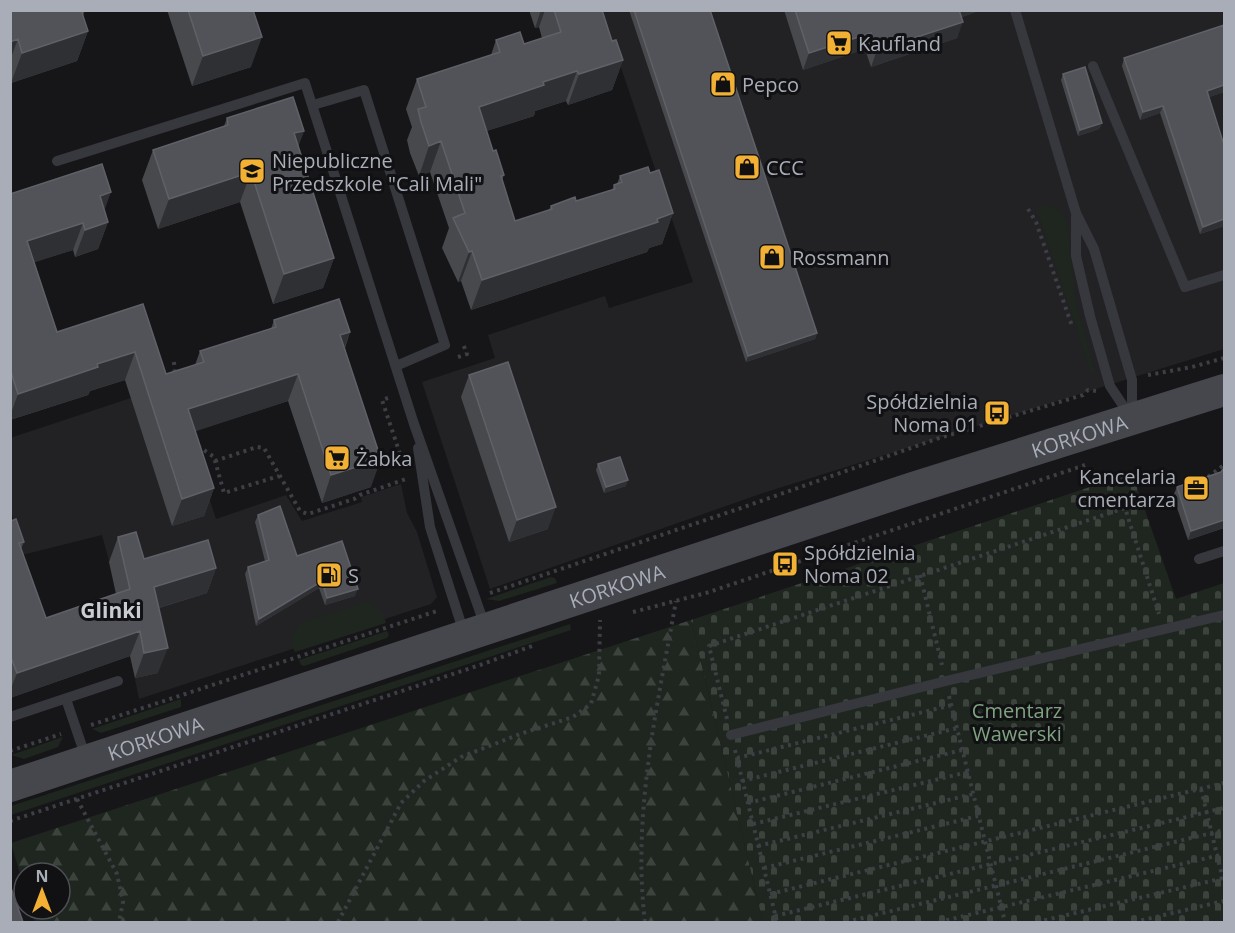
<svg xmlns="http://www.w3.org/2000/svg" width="1235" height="933" font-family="'Open Sans',sans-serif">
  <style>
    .built { fill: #222225 }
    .grass { fill: #1e261f }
    .forest { fill: url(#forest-firs) }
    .cemetery { fill: url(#cemetery-stones) }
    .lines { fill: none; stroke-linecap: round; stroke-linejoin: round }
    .path { stroke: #3d3f44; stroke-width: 4; stroke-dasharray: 3 4.5; stroke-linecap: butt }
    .lane { stroke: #37383d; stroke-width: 10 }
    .secondary { stroke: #45474d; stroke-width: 32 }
    .wall { fill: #47494d }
    .shaded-wall { fill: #2f3033 }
    .building { fill: #525359; stroke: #5f6168; stroke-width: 1.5 }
    .labels { text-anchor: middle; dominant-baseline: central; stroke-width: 6; stroke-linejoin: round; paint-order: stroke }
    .poi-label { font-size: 20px; fill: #a8adb8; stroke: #111113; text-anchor: start }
    .street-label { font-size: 20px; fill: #a8adb8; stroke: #111113 }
    .park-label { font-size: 20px; fill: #7fa381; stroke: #111113 }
    .neighbourhood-label { font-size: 21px; font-weight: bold; fill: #c9ccd4; stroke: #111113 }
  </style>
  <defs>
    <pattern id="forest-firs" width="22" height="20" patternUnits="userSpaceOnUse" patternTransform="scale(1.5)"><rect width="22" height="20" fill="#1e261f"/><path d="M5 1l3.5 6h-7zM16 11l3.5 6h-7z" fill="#3c433d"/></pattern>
    <pattern id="cemetery-stones" width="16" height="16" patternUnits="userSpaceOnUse" patternTransform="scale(1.5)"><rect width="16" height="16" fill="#1e261f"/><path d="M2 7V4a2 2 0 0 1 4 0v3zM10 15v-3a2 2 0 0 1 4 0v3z" fill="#3c433d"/></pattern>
  </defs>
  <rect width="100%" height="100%" fill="#161618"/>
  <path class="built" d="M602,11H1224V349L763,493L490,589L422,382L495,358L488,335L605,296L609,308L693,282Z
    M173,384L216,519L286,495L302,521L362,502L361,497L401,484L407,513L417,532L437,597L431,604L139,699L117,591L102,535L22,555L11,511L10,438Z"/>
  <path class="grass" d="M1045,205C1055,207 1062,210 1066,220L1076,303L1095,371L1091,373L1036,206Z
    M551,577L555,578L557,583L499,601L486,599Z
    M365,603C377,606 383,611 386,623L295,652C288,642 293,633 299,623Z
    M570,624L571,630L11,815V806Z
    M387,631L389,635L387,638L304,666L301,665L299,660Z
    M181,699V707L101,733L92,729Z
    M63,737L58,747L24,759L11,755Z"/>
  <path class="forest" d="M691,620L763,922H35L31,909H60V873H24V887L11,843Z"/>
  <path class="cemetery" d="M1132,473L1176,599L1224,583V922H763L691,620Z"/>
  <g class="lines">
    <path class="path" d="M1028,209L1036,222L1072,326
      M458,357L467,354L463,344
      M174,362L175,376
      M1148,375L1192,367L1224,358
      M388,398L382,400L400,454
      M198,446L214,457L224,493L279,476
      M215,461L257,447L264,448L300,511L308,514L354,499L360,495L406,479
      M1208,477L1224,465
      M920,575L942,665
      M490,593L741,508L936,439L1083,395L1088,390L1096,391
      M633,612L706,593L1085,465
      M949,696L1005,922
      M727,719L709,646L1125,508L1159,614
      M91,725L440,610
      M735,750L777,922
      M10,751L61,734
      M737,758L952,705
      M742,781L957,728
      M1201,789L1224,884
      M77,799L117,874L123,902L119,922
      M748,803L962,750
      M10,821L480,665L535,645
      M753,824L968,772
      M758,846L973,794
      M764,868L978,816
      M770,894L1224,783
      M775,916L1224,808
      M338,922L401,803L424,781L461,757L520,734L573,717L591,704L599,675L600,620
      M645,922C632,815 657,707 676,601
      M846,922L1224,830
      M939,922L1224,854
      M1037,922L1224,878
      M1134,922L1224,901"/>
    <path class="lane" d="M1015,10L1076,213L1094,249L1132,380V414
      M1093,66L1185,287L1224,275
      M313,105L364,90L445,345L396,366
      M57,161L305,83L414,424L485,626
      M1076,216V256L1090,316L1110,386L1130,416
      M418,448L430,527L464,633
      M1199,559L1224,551
      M66,699L86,758
      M10,717L118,681
      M731,735L946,681L1224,615"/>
    <path class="secondary" id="s1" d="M10,786L913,488L1224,390"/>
  </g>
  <path class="wall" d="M10,10H85L83,16L88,31L77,61L11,83Z
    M167,10H253L251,67L192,86Z
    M529,10H602L612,41L623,60L612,90L568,105L566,101L535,111L534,116L486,131L493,151L504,175L502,180L515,221L549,210L551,206L576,201L612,190L614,185L617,184L620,176L650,173L673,213L662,244L649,248L647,252L471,310L461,281L458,282L442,248L449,228L430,172L419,176L410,153L407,140L412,127L406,109L417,79L491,55L496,40L524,44L542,38L539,27L535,28Z
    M629,10H710L817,333L815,339L746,362Z
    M784,10H981L962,17L957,38L871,67L865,49L803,70Z
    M1124,58L1224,92L1209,97L1224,226L1200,234L1160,113L1140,120L1122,66Z
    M1063,74L1102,123L1099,129L1078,136L1061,80Z
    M227,118L304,131L298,146L334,258L323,288L273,304L240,202L158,229L142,180L153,150L224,126Z
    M10,194L104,211L108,222L98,249L75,257L73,250L34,262L57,332L143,304L166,374L195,365L200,351L271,329L274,320L350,332L345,348L371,487L322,503L288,401L195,431L214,488L204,516L172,526L125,380L90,391L88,395L10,420Z
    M469,375L548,529L509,542L461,397Z
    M598,464L626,486L604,493L596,470Z
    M1224,468V528L1188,540L1173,496L1177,487L1221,472Z
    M258,515L297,556L355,596L325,605L319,588L256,626L245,574L248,567L265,561L255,522Z
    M10,518L24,542L21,549L46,618L116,594L109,562L118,537L144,559L216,568L207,593L159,608L158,673L135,678L130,656L10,698Z"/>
  <path class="shaded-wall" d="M541,10H545L539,27L535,28Z
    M955,10H981L951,21Z
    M963,22L957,38L871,67L877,50Z
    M88,31L77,61L11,83L22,53Z
    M871,33L865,49L803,70L809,53Z
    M262,37L251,67L192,86L203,56Z
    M18,39L10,60V42Z
    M623,60L612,90L568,105L579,74Z
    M577,71L566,101L535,111L534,116L468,137L479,107L543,82Z
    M1224,85V92L1204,99L1207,91Z
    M1163,106L1160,113L1140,120L1143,112Z
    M1102,123L1099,129L1078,136L1080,130Z
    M304,131L293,161L294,133Z
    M441,141L430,172L419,176L429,146Z
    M251,172L240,202L158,229L169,199Z
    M111,192L101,220L100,196Z
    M673,213L662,244L649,248L647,252L471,310L482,280Z
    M1224,219V226L1200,234L1203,227Z
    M108,222L98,249L75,257L85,230Z
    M83,223L73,250L17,268L27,241Z
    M472,251L461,281L458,282L469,252Z
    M334,258L323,288L273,304L284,274Z
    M350,332L340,359V335Z
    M817,333L815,339L746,362L748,356Z
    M135,352L125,380L90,391L88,395L10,420V416L18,394L97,364Z
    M298,374L288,401L178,437L188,409Z
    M381,459L371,487L322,503L331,475Z
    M628,480L626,486L604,493L606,487Z
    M214,488L204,516L172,526L182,499Z
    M556,507L548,529L509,542L517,520Z
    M1224,520V528L1188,540L1191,531Z
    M216,568L207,593L145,612L154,587Z
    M322,581L319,588L256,626L259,619Z
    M358,589L355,596L325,605L327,598Z
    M140,631L130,656L10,698V691L17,673Z
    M168,648L158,673L135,678L144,653Z"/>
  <path class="building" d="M10,10H81L88,31L22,53L18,39L10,42Z
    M188,10H253L262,37L203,56Z
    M554,10H602L612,41L616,40L623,60L579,74L577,71L543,82L544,85L479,107L493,151L496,150L504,175L501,176L515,221L552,209L551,206L575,197L576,201L615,189L614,185L622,182L620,176L648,167L650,173L659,170L673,213L657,219L658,222L482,280L472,251L469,252L453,218L465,213L441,141L429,146L421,122L418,109L426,107L417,79L500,52L496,40L520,32L524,44L561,32Z
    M634,10H710L817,333L748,356Z
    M795,10H959L963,22L877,50L871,33L809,53Z
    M1224,25V85L1207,91L1224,145V219L1203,227L1163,106L1143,112L1124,58Z
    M1085,67L1102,123L1080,130L1063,74Z
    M293,97L304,131L294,133L334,258L284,274L251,172L169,199L153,150L228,125L227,118Z
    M102,164L111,192L100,196L108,222L85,230L83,223L27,241L57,332L143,304L166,374L204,362L200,351L276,327L274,320L339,299L350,332L340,335L381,459L331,475L298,374L188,409L214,488L182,499L135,352L97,364L98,367L18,394L10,369V194Z
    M508,362L556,507L517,520L469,375Z
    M620,457L628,480L606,487L598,464Z
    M1224,468V520L1191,531L1177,487L1221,472Z
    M280,506L297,556L342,541L358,589L327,598L322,581L259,619L248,567L269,560L258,515Z
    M10,518L11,521L16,519L24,542L19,543L46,618L130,589L118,537L136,532L144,559L208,540L216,568L154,587L168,648L144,653L140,631L17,673L10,655Z
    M10,885L23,922H10Z"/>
  <defs>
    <symbol id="supermarket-square" viewBox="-11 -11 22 22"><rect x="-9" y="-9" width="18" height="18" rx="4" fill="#f2b134" stroke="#111113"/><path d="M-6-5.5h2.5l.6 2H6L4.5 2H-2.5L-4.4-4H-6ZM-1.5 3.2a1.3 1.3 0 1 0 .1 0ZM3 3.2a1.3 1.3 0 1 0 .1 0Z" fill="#111"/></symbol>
    <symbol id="shop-square" viewBox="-11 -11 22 22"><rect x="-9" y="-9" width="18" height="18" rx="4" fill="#f2b134" stroke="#111113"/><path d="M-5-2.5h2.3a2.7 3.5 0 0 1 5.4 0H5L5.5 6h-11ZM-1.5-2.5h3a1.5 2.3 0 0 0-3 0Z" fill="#111"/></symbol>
    <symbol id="school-square" viewBox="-11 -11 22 22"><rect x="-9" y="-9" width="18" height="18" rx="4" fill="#f2b134" stroke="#111113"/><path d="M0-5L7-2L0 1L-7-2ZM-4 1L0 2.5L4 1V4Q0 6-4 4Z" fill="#111"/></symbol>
    <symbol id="bus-square" viewBox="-11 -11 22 22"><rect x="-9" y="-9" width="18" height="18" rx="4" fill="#f2b134" stroke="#111113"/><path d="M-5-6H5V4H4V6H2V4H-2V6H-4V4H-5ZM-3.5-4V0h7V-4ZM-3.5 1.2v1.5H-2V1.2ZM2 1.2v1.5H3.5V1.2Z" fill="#111"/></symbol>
    <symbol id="office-square" viewBox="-11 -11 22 22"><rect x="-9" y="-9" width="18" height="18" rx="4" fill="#f2b134" stroke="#111113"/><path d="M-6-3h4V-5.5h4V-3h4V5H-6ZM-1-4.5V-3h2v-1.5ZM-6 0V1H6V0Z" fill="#111"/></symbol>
    <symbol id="fuel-square" viewBox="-11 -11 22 22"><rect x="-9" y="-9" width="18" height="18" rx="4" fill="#f2b134" stroke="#111113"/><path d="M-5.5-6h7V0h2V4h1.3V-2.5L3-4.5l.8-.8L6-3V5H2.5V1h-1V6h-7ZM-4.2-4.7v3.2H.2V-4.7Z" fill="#111"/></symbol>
  </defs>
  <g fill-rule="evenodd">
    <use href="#supermarket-square" x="824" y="28" width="30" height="30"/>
    <use href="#shop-square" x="708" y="69" width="30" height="30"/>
    <use href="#shop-square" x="732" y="152" width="30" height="30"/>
    <use href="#school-square" x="237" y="156" width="30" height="30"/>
    <use href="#shop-square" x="757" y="242" width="30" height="30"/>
    <use href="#bus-square" x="982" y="398" width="30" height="30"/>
    <use href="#supermarket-square" x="322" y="443" width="30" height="30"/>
    <use href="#office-square" x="1181" y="473" width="30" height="30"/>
    <use href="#bus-square" x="770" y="549" width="30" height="30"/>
    <use href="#fuel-square" x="314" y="560" width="30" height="30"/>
  </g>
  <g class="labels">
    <g class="poi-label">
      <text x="858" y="43">Kaufland</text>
      <text x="742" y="84">Pepco</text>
      <text x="272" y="160">Niepubliczne<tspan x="272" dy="23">Przedszkole "Cali Mali"</tspan></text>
      <text x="766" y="167">CCC</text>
      <text x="792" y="257">Rossmann</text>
      <text x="978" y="401" text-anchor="end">Spółdzielnia<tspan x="978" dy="23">Noma 01</tspan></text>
      <text x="356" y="458">Żabka</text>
      <text x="1176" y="476" text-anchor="end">Kancelaria<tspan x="1176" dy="23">cmentarza</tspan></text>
      <text x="804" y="552">Spółdzielnia<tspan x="804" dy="23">Noma 02</tspan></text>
      <text x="348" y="575">S</text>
    </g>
    <g class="street-label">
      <text stroke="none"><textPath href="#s1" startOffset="1125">KORKOWA</textPath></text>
      <text stroke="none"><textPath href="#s1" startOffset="639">KORKOWA</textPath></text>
      <text stroke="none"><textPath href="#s1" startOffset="153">KORKOWA</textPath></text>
    </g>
    <g class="park-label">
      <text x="1017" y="710">Cmentarz<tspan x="1017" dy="23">Wawerski</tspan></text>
    </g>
    <g class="neighbourhood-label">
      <text x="111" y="610">Glinki</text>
    </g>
  </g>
  <rect width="1235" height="933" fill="none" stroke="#a8adb8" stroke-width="24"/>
  <g transform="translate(42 891)"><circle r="28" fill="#111113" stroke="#4d4f55" stroke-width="1.5"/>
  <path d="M0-4.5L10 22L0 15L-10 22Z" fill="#f2b134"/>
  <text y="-9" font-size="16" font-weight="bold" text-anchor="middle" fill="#a8adb8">N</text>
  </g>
</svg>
